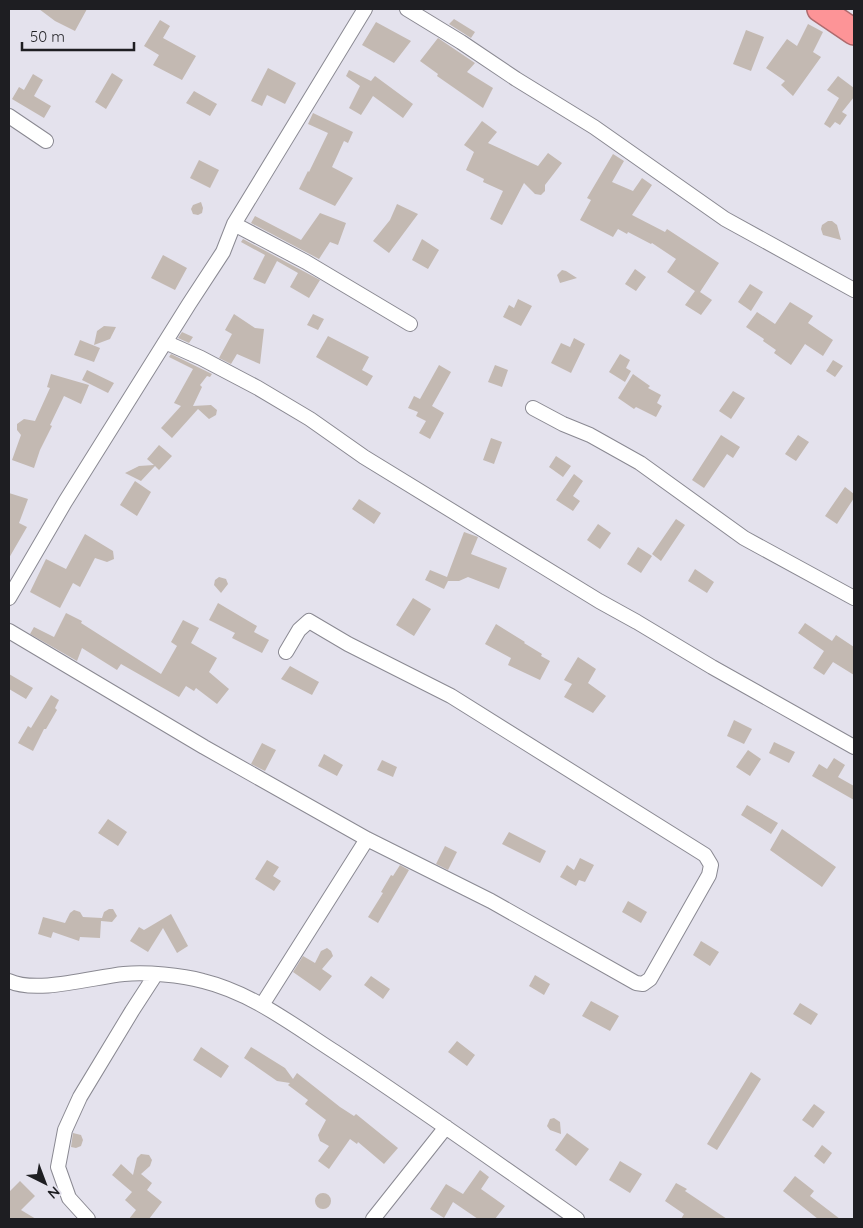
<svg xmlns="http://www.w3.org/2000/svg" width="863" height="1228" font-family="Quicksand,sans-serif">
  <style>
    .building { fill: #c3b9b2 }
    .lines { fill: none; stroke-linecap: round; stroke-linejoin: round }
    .street-casing { stroke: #8a8992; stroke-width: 16 }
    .highway-casing { stroke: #af6b6e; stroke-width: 28 }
    .street { stroke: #fff; stroke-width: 14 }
    .highway { stroke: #fd9497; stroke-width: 25 }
  </style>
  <rect width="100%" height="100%" fill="#e4e2ed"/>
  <path class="building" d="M39,9H87L75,31L55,21Z
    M454,19L475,32L471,38L449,24Z
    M160,20L170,26L163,38L196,56L182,80L153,65L159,55L144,46Z
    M376,22L411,41L394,63L362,45Z
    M808,24L823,32L813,52L821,57L793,96L781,85L785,81L766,68L787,39L797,46Z
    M746,30L764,37L751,71L733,64Z
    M438,38L475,63L467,72L493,88L483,108L437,76L438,74L420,61Z
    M268,68L296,83L285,104L267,95L262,106L251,101Z
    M349,70L371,81L375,76L413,104L403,118L373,96L361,115L349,108L360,86L346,76Z
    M112,73L123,80L106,109L95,102Z
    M33,74L43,80L34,96L51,106L44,118L12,99L19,87L24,90Z
    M838,76L854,88V97L842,112L847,115L840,125L835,122L830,128L824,124L839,98L827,90Z
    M194,91L217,104L210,116L186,103Z
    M313,113L353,132L348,143L344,141L332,167L353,178L335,206L299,189L308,171L309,172L328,133L308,124Z
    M482,121L497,132L488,143L538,166L548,153L562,163L545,185V191L541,195L535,194L524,183L502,225L490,219L503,191L483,182L484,179L466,170L474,152L464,145Z
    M613,154L624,161L612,182L633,191L642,178L652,185L632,215L665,232L667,229L719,263L700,292L712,300L701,315L685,305L695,291L667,272L676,259L652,243L651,244L628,232L627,234L618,229L613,237L580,220L591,200L587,198Z
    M199,160L219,170L210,188L190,178Z
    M201,202L203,208L202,213L198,215L193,214L191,209L193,205Z
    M397,204L418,214L389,253L373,241L390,220Z
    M320,213L346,223L338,245L330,242L319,259L251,223L255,216L301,240Z
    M828,221H832L837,225L841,240L823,235L821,229L822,225Z
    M243,239L320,280L309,298L290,287L298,273L277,261L265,284L253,279L265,255L241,242Z
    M422,239L439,250L428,269L412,260Z
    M163,255L187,268L175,290L151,278Z
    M635,269L646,277L636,291L625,284Z
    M562,270L566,271L577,278L560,283L557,275Z
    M750,284L763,292L751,311L738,302Z
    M518,299L532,306L521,326L503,317L509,305L514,308Z
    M790,302L813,316L808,323L833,340L823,356L805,344L791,365L774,353L776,350L763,341L764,339L746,327L757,312L775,324Z
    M234,314L255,328L264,329L260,364L237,354L231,364L219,358L232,334L225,330Z
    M313,314L324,319L318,330L307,325Z
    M104,326L116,327L110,339L94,345L97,331Z
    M182,332L193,337L189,343L178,338Z
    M328,336L369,357L362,370L373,376L367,386L316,357Z
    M574,338L585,344L571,373L551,363L561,343L570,347Z
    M80,340L100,348L94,362L74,355Z
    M171,354L212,374L210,377L207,376L200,385L202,387L193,406L211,405L217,410L216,415L209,419L198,409L172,438L161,428L181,406L174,403L193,369L169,357Z
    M620,354L630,360L626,368L631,371L625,382L609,372Z
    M833,360L843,366L835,377L826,371Z
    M439,365L451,372L432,406L444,413L430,439L419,433L426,421L416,416L418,412L408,408L414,396L420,399Z
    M495,365L508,370L502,387L488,382Z
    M87,370L114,383L108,393L82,380Z
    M51,374L89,385L81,404L64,396L50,425L52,426L40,450L34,468L12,460L21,435L17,430V424L24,419L35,421L50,388L47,387Z
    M633,374L650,386L648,388L661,395L657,403L662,406L656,417L636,407L634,409L618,398Z
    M733,391L745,398L731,419L719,411Z
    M721,435L740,447L733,458L727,454L704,488L692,480Z
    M798,435L809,442L796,461L785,454Z
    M491,438L502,442L494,464L483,460Z
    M159,445L172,456L159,470L155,466L141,481L125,473L139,466L154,465L147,459Z
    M556,456L571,466L563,477L549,467Z
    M574,474L583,481L573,496L580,501L573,511L556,500Z
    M135,481L151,492L137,516L120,505Z
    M845,487L854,494V498L837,524L825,516Z
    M9,493L28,499L19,523L27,527L9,558Z
    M359,499L381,513L374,524L352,509Z
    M676,519L685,525L661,561L652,554Z
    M598,524L611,533L600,549L587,540Z
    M464,532L478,537L471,554L507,568L499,589L468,577L459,581H448L444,589L425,580L430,570L447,577Z
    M85,534L113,551L114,559L107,562L95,558L80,587L73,583L60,608L30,592L46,559L66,569Z
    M638,547L652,556L641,573L627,564Z
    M695,569L714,582L707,593L688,581Z
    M219,577L226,579L228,584L221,593L214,585L215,580Z
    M413,598L431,609L414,636L396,625Z
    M218,603L257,626L254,632L269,640L262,653L232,638L235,633L209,620Z
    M66,613L82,621L81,623L161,674L177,646L171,642L183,620L199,628L191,643L217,658L209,672L229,689L217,704L196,688L194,691L186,686L179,697L121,664L117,670L82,648L77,661L30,634L34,627L54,637Z
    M805,623L832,641L836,635L854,647V675L833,662L824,675L813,668L824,651L798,633Z
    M496,624L525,642L524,643L542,654L541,656L550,661L540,680L508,665L511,658L485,644Z
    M578,657L596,669L588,683L606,696L593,713L564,697L572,684L564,680Z
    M290,666L319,682L312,695L281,679Z
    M9,674L33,688L26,699L9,689Z
    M51,695L59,700L55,708L57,710L46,729H44L33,751L18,743L28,726L31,728Z
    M734,720L752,729L744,744L727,736Z
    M774,742L795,752L789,763L769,753Z
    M262,743L276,750L265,771L251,764Z
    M748,750L761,759L750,776L736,767Z
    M324,754L343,765L337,776L318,766Z
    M834,758L845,765L838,777L854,786V800L812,776L819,764L827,769Z
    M382,760L397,767L393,777L377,770Z
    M747,805L778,823L771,834L741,815Z
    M108,819L127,832L118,846L98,833Z
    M782,829L836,867L822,887L770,850Z
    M509,832L546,851L540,863L502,844Z
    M445,846L457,852L448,870L436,864Z
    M580,858L594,865L585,882L579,880L576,886L560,877L567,865L574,870Z
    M267,860L279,867L273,876L281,881L274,891L255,879Z
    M400,865L409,870L378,923L368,917L383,893L381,892L391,875L393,876Z
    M628,901L647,912L641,923L622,912Z
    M109,909H113L117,916L112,922L101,921L100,938L80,937L79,941L53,932L51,938L38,934L43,917L65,923L70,913L74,910L80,912L83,917L102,918L104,912Z
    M171,914L188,946L177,953L163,928L148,952L130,941L139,927L144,930Z
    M701,941L719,952L710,966L693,955Z
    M327,948L331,951L333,956L322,969L332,976L320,991L293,972L303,956L315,963L321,951Z
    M535,975L550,984L544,995L529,986Z
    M371,976L390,989L383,999L364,985Z
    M591,1001L619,1016L610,1031L582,1016Z
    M800,1003L818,1014L811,1025L793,1014Z
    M457,1041L475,1055L467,1066L448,1052Z
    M201,1047L229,1066L221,1078L193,1060Z
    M251,1047L285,1068L293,1079L297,1073L340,1107L354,1116L356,1114L398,1148L384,1164L358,1142L357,1144L350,1139L329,1169L318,1161L329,1146L320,1141L318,1135L326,1120L305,1104L308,1100L288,1085L290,1083L277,1081L244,1058Z
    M751,1072L761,1079L717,1150L707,1144Z
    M814,1104L825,1112L813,1128L802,1120Z
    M554,1118L560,1122L561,1134L550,1130L547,1126L550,1119Z
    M73,1133L81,1135L83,1140L81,1146L76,1148L71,1147Z
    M567,1133L589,1149L576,1166L555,1150Z
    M822,1145L832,1153L824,1164L814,1156Z
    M141,1154L149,1155L152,1160L150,1166L141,1174L152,1183L147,1190L162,1202L149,1219H129L136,1210L125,1200L132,1192L112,1175L121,1164L133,1175L137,1158Z
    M620,1161L642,1174L630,1193L609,1180Z
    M480,1170L489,1177L481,1189L505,1206L495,1219H478L453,1202L444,1218L430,1209L446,1184L463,1194Z
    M795,1176L814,1191L810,1196L840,1219H818L783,1191Z
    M20,1181L35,1196L21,1210L36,1219H9V1192Z
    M676,1183L687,1189L685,1191L727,1219H681L684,1214L665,1201Z
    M315 1201a8 8 0 1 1 16 0a8 8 0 1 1-16 0Z"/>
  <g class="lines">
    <defs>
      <path id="street" d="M407,9L461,42L516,79L594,127L725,219L854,290
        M9,116L46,141
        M234,224L306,262L410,324
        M165,342L201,358L258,388L310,419L364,457L599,601L637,622L712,667L854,747
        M533,408L563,424L590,435L640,463L744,538L854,598
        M9,598L65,502L189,304L223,252L234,224L365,9
        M9,631L204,747L367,839L491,901L636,983L643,984L650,979L709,875L711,865L705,855L451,696L348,644L309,621L299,630L286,652
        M9,981C37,994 93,977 124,974C147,972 181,975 203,981C252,993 293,1025 335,1052C417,1106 497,1163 577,1219
        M262,1005L367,839
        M88,1219L69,1198L58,1167L65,1130L80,1097L132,1011L156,974
        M373,1219L446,1127"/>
      <path id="highway" d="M820,9L854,32"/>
    </defs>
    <use href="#street" class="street-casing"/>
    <use href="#highway" class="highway-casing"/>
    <use href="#street" class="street"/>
    <use href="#highway" class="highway"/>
  </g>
  <rect width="863" height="1228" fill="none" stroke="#1e1e22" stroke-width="20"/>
  <g transform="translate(45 1183) rotate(138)" stroke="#e4e2ed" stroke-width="4" paint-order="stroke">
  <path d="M0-4L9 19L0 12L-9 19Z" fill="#1e1e22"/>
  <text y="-8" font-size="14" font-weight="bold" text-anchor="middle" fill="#1e1e22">N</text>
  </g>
  <path d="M22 42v8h112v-8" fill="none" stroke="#1e1e22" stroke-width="2.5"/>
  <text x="30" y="42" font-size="15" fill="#1e1e22" stroke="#e4e2ed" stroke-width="4" paint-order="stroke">50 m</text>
</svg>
